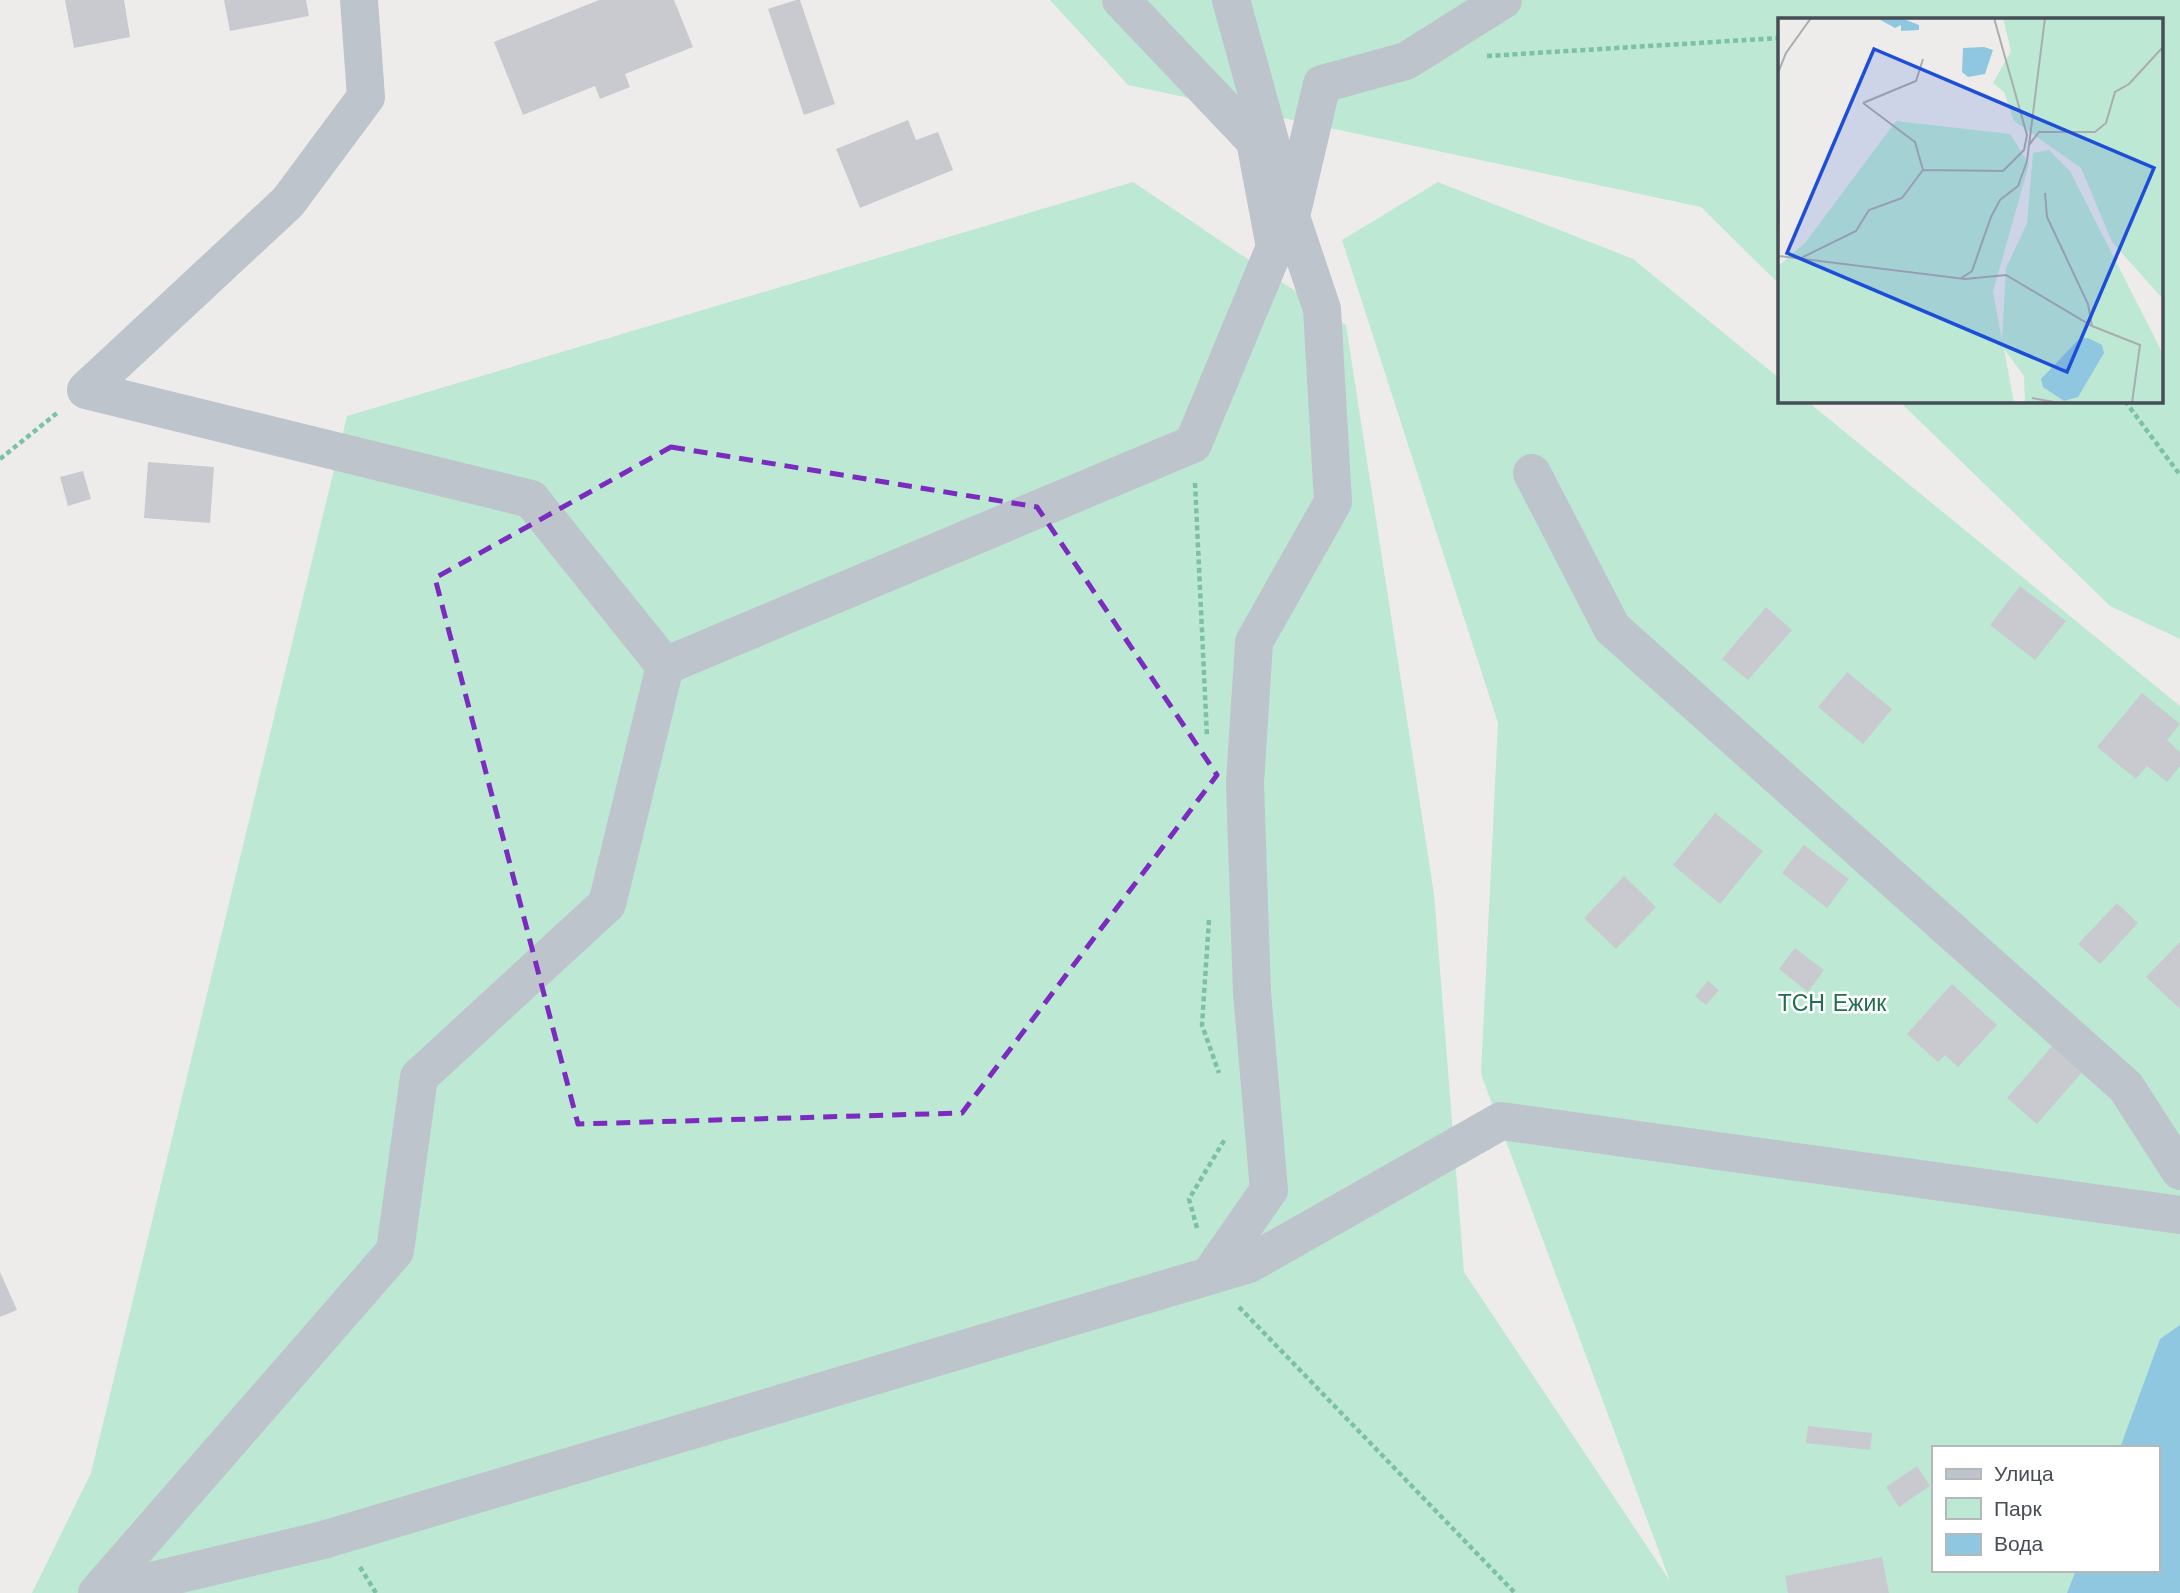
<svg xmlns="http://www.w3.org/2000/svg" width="2180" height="1593" font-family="'Work Sans',sans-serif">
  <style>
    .green { fill: #bde8d3; fill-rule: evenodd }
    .water { fill: #8fc6e0 }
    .building { fill: #c9cad0 }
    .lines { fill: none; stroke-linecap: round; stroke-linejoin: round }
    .path { stroke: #7ac1a6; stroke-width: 4.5; stroke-dasharray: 5 3.5; stroke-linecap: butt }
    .minor { stroke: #bec4cc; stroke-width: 38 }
    .marked { fill: none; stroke: #7b2cbf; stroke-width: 5; stroke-dasharray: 14 9; stroke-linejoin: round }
    .labels { text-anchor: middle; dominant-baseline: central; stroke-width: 5; stroke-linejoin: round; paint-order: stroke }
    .park-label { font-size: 23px; fill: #216e50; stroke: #fff }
    .inset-road { fill: none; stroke: #abacaf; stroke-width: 2 }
    .view { fill: #1d4ed8; fill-opacity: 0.15; stroke: #1d4ed8; stroke-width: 3.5 }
    .inset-edge { fill: none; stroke: #464d56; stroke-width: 3.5 }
  </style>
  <rect width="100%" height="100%" fill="#eeeceb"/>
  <path class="green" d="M1050,0H2180V639L2110,606L1899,401H2161V19H1779V284L1701,207L1128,85Z
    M1133,182L1346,325L1434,894L1464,1272L1670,1581L1481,1074L1498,723L1342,240L1438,182L1633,259L1779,378V401H1807L2180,706V1593H32L91,1473L347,416ZM1933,1448H2157V1570H1933Z"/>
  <path class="water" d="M2180,1325V1593H2067L2076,1570H2157V1448H2120L2160,1339Z"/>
  <path class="building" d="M65,0H124L130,37L74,48Z
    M224,0H306L309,16L230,31Z
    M599,0H674L693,47L625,74L630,87L600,99L595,86L523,115L494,42Z
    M796,0H800L835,104L804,115L768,9Z
    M908,120L916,140L938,132L953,170L860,208L836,149Z
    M148,462L214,467L210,523L144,518Z
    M83,471L91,499L68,506L60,477Z
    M2020,586L2066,621L2035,660L1990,625Z
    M1766,607L1792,630L1748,680L1722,659Z
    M1847,672L1892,709L1863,744L1818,707Z
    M2142,693L2180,724L2167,740L2180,752V766L2167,782L2147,766L2136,779L2097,747Z
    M1715,813L1763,851L1720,904L1673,865Z
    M1804,845L1849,879L1827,908L1782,873Z
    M1624,876L1656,907L1616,949L1584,918Z
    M2117,903L2138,923L2100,964L2078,944Z
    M2180,942V1009L2146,977Z
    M1795,948L1824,970L1808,992L1779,969Z
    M1708,981L1719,990L1706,1005L1695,996Z
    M1952,984L1997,1025L1958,1067L1945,1055L1938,1062L1907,1034Z
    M2054,1044L2084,1070L2037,1124L2007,1098Z
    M0,1272L17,1310L0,1317Z
    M1808,1426L1872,1433L1870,1450L1806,1443Z
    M1917,1466L1930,1486L1899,1507L1886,1487Z
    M1882,1557L1889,1593H1788L1785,1576Z"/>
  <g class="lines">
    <path class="path" d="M1487,56L1779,38
      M2125,401L2180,475
      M0,459L57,413
      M1195,483L1207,737
      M1209,920L1202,1025L1219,1073
      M1197,1228L1189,1199L1225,1139
      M1239,1307L1515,1593
      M360,1567L376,1593"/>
    <path class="minor" d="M1292,212L1322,84L1406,61L1503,0
      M86,390L531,499L665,666
      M86,390L288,202L366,97L359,0
      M1532,473L1612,628L2126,1087L2180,1171
      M1209,1276L1269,1190L1252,993L1245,783L1254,642L1333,502L1322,309L1291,217L1231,0
      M97,1593L395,1251L419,1077L607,904L665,666L1193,444L1275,247L1255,141L1121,0
      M101,1593L323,1540L1249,1264L1501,1121L2180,1215"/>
  </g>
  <path class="marked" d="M671,447L1037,507L1217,775L962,1113L578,1124L435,578Z"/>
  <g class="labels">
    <g class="park-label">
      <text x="1832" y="1003">ТСН Ежик</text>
    </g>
  </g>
  <g transform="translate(1778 18)">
    <rect width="385" height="385" fill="#eeeceb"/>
    <path d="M225,0H385V281L334,224L303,150L236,103L226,74L215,65L233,33ZM118,103L232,116L251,146L215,274L224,322L228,250L249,205L255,135L271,132L292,153L385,336V385H247L246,358L226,331L236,385H0V248L27,225Z" fill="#bde8d3"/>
    <path d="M99,0H123L141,7V12L123,13V7L117,10ZM206,29L215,32L207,56L190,59L184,54L185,30ZM310,320L324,327L326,335L300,379L286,383L265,369L263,361L301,321Z" fill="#8fc6e0"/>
    <path class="inset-road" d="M0,55L8,35L33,0M85,85L137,124L145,152M85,85L138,63L145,41M251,127L261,114H317L328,105L337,74L351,66L385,29M267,175L269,199L310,286L314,308M1,238L187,261L228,257L314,308L362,327L354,385M0,239L1,182M23,240L78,213L91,192L124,180L145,152L225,153L246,132L249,117L216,0M182,261L194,253L213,199L222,182L240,168L249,143L267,0M254,380L281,385"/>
    <path class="view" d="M96,31L376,150L289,354L9,235Z"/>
    <rect width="385" height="385" class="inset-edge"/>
  </g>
  <rect x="1932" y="1446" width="228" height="126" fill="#ffffff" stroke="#b5b8bb" stroke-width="2"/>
  <rect x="1946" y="1469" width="35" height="10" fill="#bec4cc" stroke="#b5b8bb" stroke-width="2"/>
  <text x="1994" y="1481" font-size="21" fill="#464d56">Улица</text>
  <rect x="1946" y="1498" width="35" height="21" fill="#bde8d3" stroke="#b5b8bb" stroke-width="2"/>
  <text x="1994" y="1516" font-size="21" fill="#464d56">Парк</text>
  <rect x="1946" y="1534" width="35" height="21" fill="#8fc6e0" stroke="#b5b8bb" stroke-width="2"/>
  <text x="1994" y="1551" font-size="21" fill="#464d56">Вода</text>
</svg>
